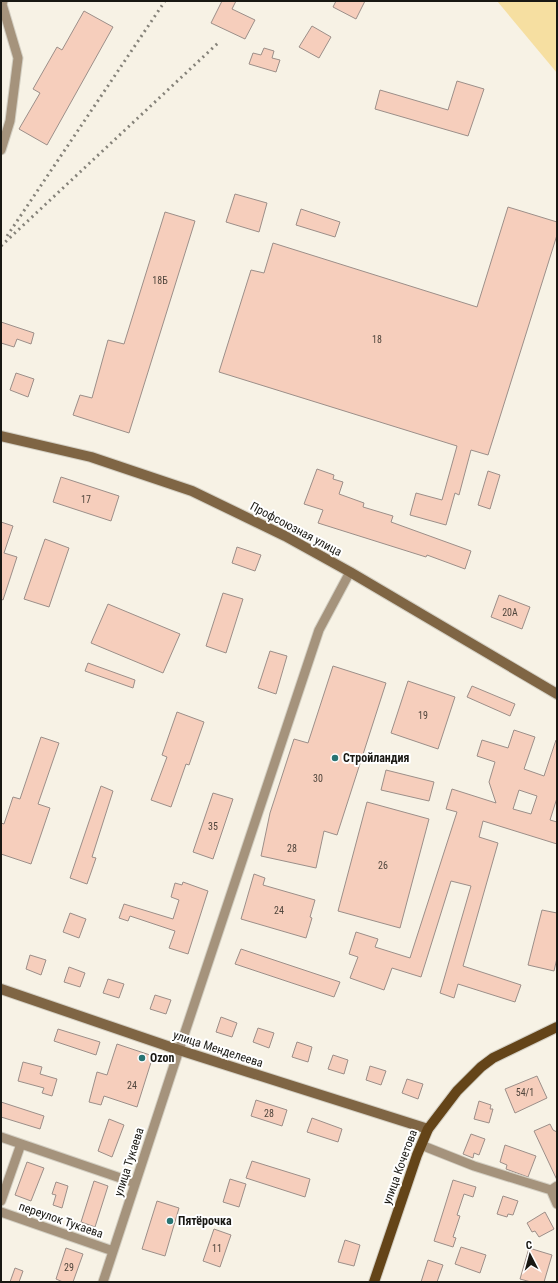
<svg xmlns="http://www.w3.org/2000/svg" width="558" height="1283" font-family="'Roboto Condensed',sans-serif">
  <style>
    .green { fill: #f6dfa1 }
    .building { fill: #f6cebc; stroke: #9c8f89; fill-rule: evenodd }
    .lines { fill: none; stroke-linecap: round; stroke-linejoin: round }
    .street-casing { stroke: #d3cfc3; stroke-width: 11 }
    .secondary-casing { stroke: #d3cfc3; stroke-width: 12 }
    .primary-casing { stroke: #d3cfc3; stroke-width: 12 }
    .street { stroke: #a5937c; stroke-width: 9 }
    .secondary { stroke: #7f6544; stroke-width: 10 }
    .primary { stroke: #644418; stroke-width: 10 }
    .rail { stroke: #858279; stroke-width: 3; stroke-dasharray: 2 4; stroke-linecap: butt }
    .poi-dot { fill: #297473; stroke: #fff; stroke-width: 1.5 }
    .labels { text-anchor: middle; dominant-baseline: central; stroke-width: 4; stroke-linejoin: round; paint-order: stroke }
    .number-label { font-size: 10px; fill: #50463d }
    .street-label { font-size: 12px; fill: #191813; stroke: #fff }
    .poi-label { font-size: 12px; font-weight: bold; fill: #191813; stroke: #fff; text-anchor: start }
  </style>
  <rect width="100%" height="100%" fill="#f7f2e5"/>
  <path class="green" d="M497,1H557V73Z"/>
  <path class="building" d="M222,1H236L232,9L255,20L245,39L211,23Z
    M336,1H365L356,19L333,7Z
    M84,11L113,27L47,145L19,129L40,93L33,89L57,47L62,50Z
    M312,26L331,37L319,58L299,47Z
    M264,48L274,51L272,58L280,60L276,72L249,64L253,53L261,55Z
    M457,81L484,89L468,136L375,109L380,90L448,110Z
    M235,194L267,203L259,232L226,222Z
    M508,207L557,222V235L488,455L471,450L459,495L455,493L446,525L410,515L416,493L442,500L457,446L219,372L251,270L264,273L273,243L477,307Z
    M301,209L340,222L335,237L296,225Z
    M165,212L195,221L129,433L73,415L80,395L92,398L108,340L124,344Z
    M1,322L34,333L31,344L17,339L14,347L1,343Z
    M16,373L34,379L28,397L10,390Z
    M317,469L334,475L333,479L343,482L339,494L364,503L363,507L393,516L391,522L471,551L465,569L427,555L426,557L318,523L323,510L304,504Z
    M488,471L500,475L490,509L478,505Z
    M61,477L119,496L111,521L53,502Z
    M1,522L13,526L4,553L17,557L3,600L1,599Z
    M45,539L69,548L49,607L24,599Z
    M237,547L261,555L255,571L232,563Z
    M223,593L243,599L226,653L206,646Z
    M499,595L530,607L522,629L491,617Z
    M108,604L180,634L163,673L91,643Z
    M270,651L287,656L276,694L258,688Z
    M88,663L135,680L133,688L85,671Z
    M333,666L386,683L337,835L324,831L316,868L261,856L270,813L294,739L308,743Z
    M408,681L455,697L438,749L391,733Z
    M472,686L515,704L510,716L467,697Z
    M177,712L204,722L189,765L186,764L171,807L151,800L167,757L162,755Z
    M514,730L535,737L524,769L544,776L556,740L557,741V798L550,820L557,822V844L483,821L479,837L498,843L463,966L521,985L515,1002L458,984L454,998L440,993L471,886L451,881L421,977L392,968L384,990L350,978L358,957L349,954L356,932L378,939L375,947L410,958L457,812L446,809L452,789L496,803L489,782L495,762L477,756L482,740L508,748ZM519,790L537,796L531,814L513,809Z
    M41,737L59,743L38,804L50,808L31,864L1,854V823L4,824L13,797L20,799Z
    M386,770L434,782L429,801L381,790Z
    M101,786L113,791L92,857L96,858L87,884L70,878Z
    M213,793L233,799L213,859L193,852Z
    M367,802L429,819L400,928L338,911Z
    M254,874L265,878L263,885L315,900L310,917L312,918L306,938L241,919Z
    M183,882L208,891L188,954L169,948L175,931L130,916L128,921L119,918L124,904L173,919L179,900L171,897L175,883L182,885Z
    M542,910L557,913V958L554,971L528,965Z
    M70,913L86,919L79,938L63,932Z
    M241,949L340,982L334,997L235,964Z
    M30,955L46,960L41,975L26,969Z
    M69,967L85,973L80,987L64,982Z
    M108,979L124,984L119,998L103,993Z
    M155,995L171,1000L166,1014L150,1009Z
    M221,1017L237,1023L232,1037L216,1032Z
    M258,1028L274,1033L269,1048L253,1042Z
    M58,1029L100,1042L96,1055L54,1041Z
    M297,1042L312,1047L308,1062L292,1057Z
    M117,1044L153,1056L137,1107L104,1096L101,1105L89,1102L97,1072L107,1075Z
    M333,1055L348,1060L344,1074L328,1069Z
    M23,1062L42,1067L40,1074L57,1079L52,1096L42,1093L44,1088L18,1081Z
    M370,1066L386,1071L381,1085L366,1080Z
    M537,1076L547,1098L515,1113L505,1089Z
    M407,1079L423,1084L418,1099L402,1093Z
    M256,1100L287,1110L282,1126L251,1116Z
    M479,1101L491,1105L490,1109H493L489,1123L474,1119Z
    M1,1102L44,1116L40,1129L1,1117Z
    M312,1118L342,1129L338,1142L307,1132Z
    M109,1119L124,1125L112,1157L98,1151Z
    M550,1124L553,1130L557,1132V1180L534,1131Z
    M471,1134L485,1139L479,1155L474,1153L473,1158L463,1154Z
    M505,1145L536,1156L528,1177L506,1169L507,1165L500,1162Z
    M252,1161L310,1179L305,1197L246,1178Z
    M27,1162L44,1168L31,1201L15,1195Z
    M230,1179L246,1184L239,1207L223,1202Z
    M453,1180L476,1187L473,1197L464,1194L457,1215L460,1216L453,1237L456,1238L453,1247L434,1241Z
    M94,1181L108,1186L95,1227L81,1222Z
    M56,1182L68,1186L62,1208L53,1205L56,1195L52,1194Z
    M503,1196L518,1201L513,1215L508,1214L507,1217L497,1214Z
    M157,1201L179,1208L165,1256L142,1249Z
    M545,1212L554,1229L539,1237L535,1231L532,1232L527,1223Z
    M214,1229L231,1235L220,1267L203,1261Z
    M345,1240L360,1245L354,1266L338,1262Z
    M461,1247L486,1255L480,1273L455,1264Z
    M66,1248L83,1254L73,1282H63L56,1279Z
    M529,1248L552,1255L544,1282H531L520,1279Z
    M428,1260L443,1265L437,1282H421Z
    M15,1268L23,1271L19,1282H10Z"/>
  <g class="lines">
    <defs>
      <path id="street" d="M1,150L10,121L18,58L2,4L3,1
        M1,1137L135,1183
        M421,1145L474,1166L551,1190L557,1186
        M551,1190L557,1204
        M1,1201L21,1144
        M1,1212L113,1251
        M103,1282L179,1050L319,630L350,572"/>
      <path id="secondary" d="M1,436L91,457L192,491L285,536L350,572L557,694
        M1,989L179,1050L428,1129"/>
      <path id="primary" d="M374,1282L417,1155L428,1129L457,1091L481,1067L493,1058L557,1027"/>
    </defs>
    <use href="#street" class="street-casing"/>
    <use href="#secondary" class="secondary-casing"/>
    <use href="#primary" class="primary-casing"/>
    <use href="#street" class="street"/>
    <use href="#secondary" class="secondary"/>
    <use href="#primary" class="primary"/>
    <path class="rail" d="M7,236L165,1
      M1,246L218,43"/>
  </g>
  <g class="poi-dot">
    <circle cx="335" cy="758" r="4"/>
    <circle cx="142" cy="1058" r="4"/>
    <circle cx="170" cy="1221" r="4"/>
  </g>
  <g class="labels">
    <g class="number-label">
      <text x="160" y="280">18Б</text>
      <text x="377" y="339">18</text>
      <text x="86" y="499">17</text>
      <text x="510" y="612">20А</text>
      <text x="423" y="715">19</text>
      <text x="318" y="778">30</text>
      <text x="213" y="826">35</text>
      <text x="292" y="848">28</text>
      <text x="383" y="865">26</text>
      <text x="279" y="910">24</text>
      <text x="132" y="1085">24</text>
      <text x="525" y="1092">54/1</text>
      <text x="269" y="1113">28</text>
      <text x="217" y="1248">11</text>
      <text x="69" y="1267">29</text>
    </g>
    <g class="street-label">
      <text transform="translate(296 529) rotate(28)">Профсоюзная улица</text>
      <text transform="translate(218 1049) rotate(18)">улица Менделеева</text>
      <text transform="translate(129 1162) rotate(-72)">улица Тукаева</text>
      <text transform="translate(400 1167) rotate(-70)">улица Кочетова</text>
      <text transform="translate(61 1220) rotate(19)">переулок Тукаева</text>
    </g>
    <g class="poi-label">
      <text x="343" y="758">Стройландия</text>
      <text x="150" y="1058">Ozon</text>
      <text x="178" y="1221">Пятёрочка</text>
    </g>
  </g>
  <rect width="558" height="1283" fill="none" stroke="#191813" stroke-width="4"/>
  <g transform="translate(530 1255) rotate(354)" stroke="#ffffff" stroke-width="3" paint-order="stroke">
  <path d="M0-3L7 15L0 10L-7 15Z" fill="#191813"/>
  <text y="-6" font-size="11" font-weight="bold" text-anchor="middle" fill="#191813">С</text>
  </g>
</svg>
